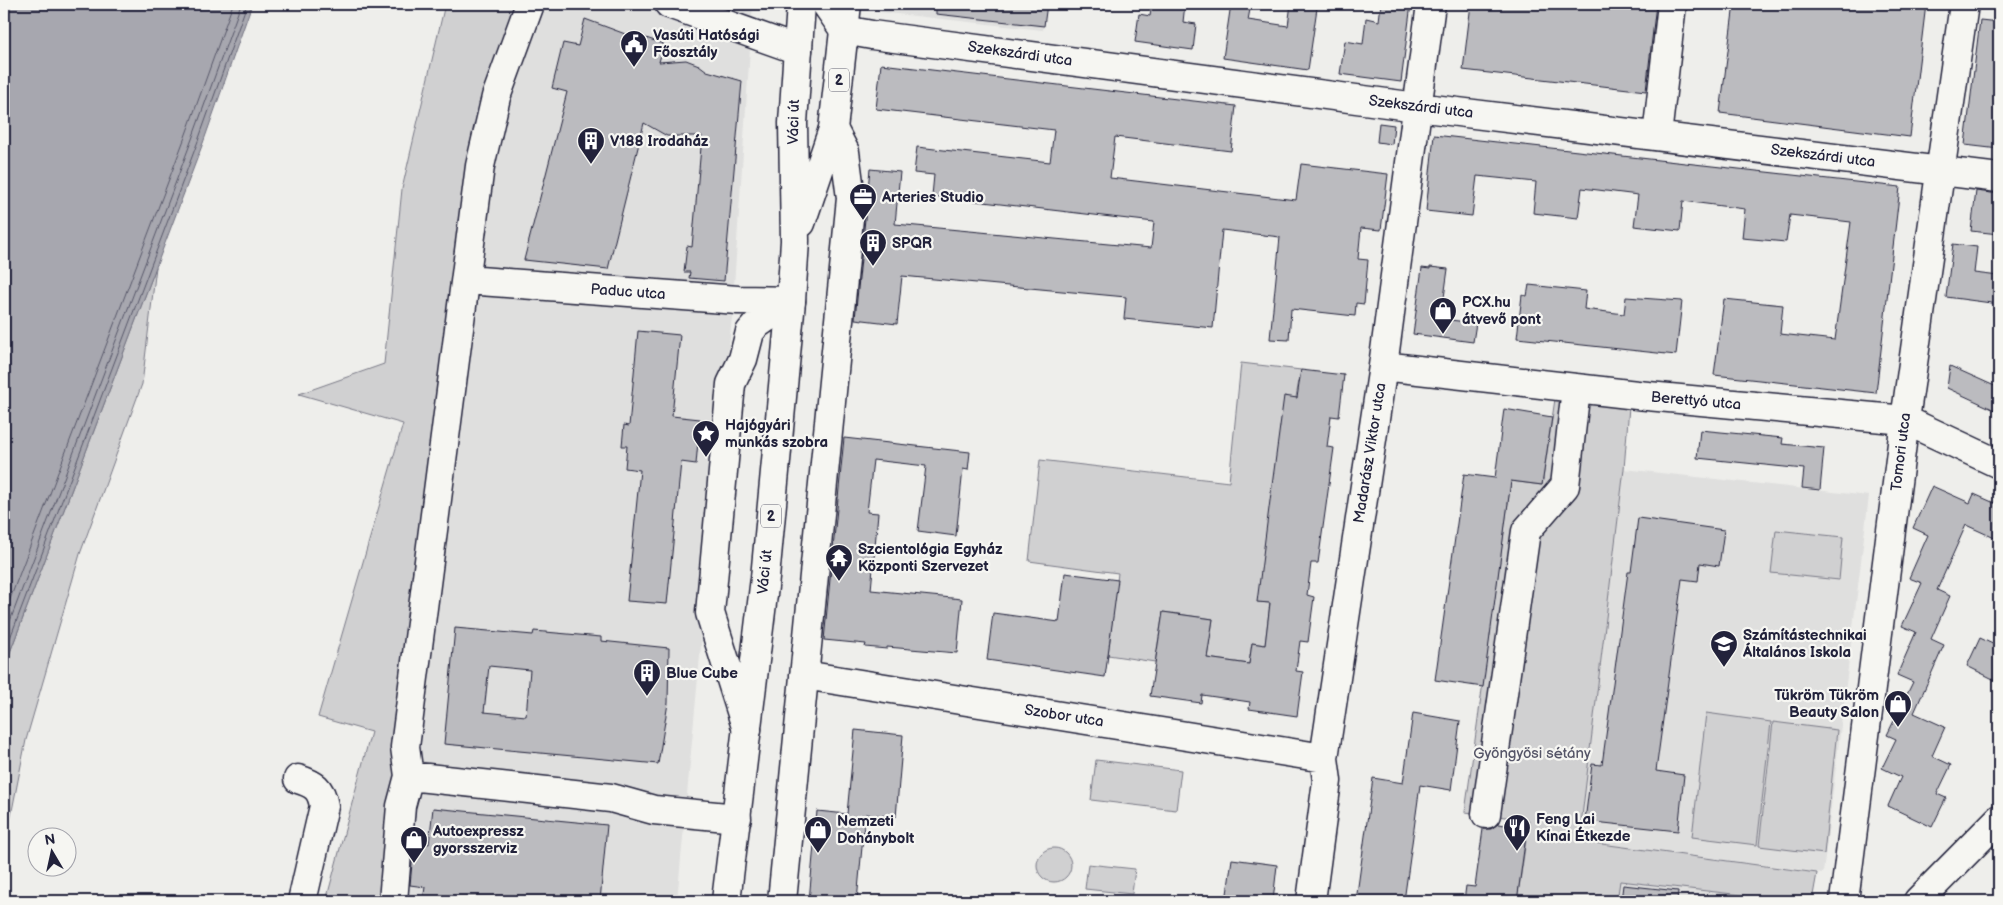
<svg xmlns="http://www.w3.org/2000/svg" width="2003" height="905" font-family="'Balsamiq Sans',sans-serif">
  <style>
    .built { fill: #dfdfde }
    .green { fill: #d0d0d1; stroke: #797986 }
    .water { fill: #a7a7af; stroke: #727281 }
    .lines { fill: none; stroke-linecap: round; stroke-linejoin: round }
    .shore { stroke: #575769; stroke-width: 1 }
    .building { fill: #bbbbbf; stroke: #22223b; fill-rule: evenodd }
    .minor-casing { stroke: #22223b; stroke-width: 31 }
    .major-casing { stroke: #22223b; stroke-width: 31 }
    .minor { stroke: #f6f6f2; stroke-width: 28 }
    .major { stroke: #f6f6f2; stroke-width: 28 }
    .labels { text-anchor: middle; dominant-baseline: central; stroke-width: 4.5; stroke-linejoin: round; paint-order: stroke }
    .shield { fill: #f6f6f2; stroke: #626272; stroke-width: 1 }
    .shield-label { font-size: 14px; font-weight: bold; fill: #22223b }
    .poi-label { font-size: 15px; font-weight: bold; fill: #22223b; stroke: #f6f6f2; text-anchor: start }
    .street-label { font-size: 15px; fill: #22223b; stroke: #f6f6f2 }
    .park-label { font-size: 15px; fill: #565668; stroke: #f6f6f2 }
  </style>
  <rect width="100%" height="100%" fill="#eeeeeb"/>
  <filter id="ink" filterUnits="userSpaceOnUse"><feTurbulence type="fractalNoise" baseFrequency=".02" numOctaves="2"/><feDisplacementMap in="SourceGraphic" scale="10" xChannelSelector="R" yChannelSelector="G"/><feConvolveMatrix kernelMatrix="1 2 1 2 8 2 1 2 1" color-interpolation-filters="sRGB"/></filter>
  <g filter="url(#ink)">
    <path class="built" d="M534,4H753L732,316L677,901H383L486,129Z
      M880,4H1046L1043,30L879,12Z
      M1624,469L1869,496L1823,873L1579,841Z
      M1619,881L1794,901H1617Z"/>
    <path class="green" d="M445,4H534L486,129L383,901H326L371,732L318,717L403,424L299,394L384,364L402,189Z
      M156,267L142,384L80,554L26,740L4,851V668Z
      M1241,363L1301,370L1258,602L1270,603L1265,645L1252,643L1249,664L1207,658L1213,619L1163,612L1155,662L1108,655L1118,573L1029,561L1040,460L1229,482Z
      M1557,386L1630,394L1624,469L1579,841L1817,873L1812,901H1794L1620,881L1617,901H1517L1529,820L1465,812L1511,481L1542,485Z
      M1776,530L1843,537L1839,580L1771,573Z
      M1706,713L1771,722L1757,845L1692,837Z
      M1773,722L1837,730L1824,854L1759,846Z
      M1096,760L1181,770L1176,810L1091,800Z
      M1037 865a17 17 0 1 1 34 0a17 17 0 1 1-34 0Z
      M1088,864L1135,869L1132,894L1085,889Z"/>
    <path class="water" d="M4,4H252L203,143L4,668Z"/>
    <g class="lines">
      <path class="shore" d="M4,615L185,137L233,4
        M4,637L192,139L241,4
        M4,654L198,141L247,4"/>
    </g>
    <path class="building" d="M936,4H1047L1044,26L936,14Z
      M1152,4H1185L1183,22L1196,24L1193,50L1135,42L1139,14L1150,16Z
      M1231,4H1251L1248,20L1288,26L1291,4L1317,8L1308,70L1223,58Z
      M1381,4H1411L1401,82L1340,74L1345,41L1363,44L1366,18L1379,21Z
      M1471,4H1656L1646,91L1463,70Z
      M1734,4H1926L1910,137L1720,113Z
      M585,19L636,38L637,35L664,44L659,62L686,60L699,65L707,71L742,81L724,281L689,278L690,272H684L687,246L692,247L702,136H667L644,123L608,269L524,260L567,92L552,88L563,43L578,46Z
      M1980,20L1999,22V149L1965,145Z
      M881,64L1236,106L1231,151L1115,137L1110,178L1296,200L1301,164L1388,174L1381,230L1361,228L1358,259L1368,260L1364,304L1356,303L1355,316L1291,309L1289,340L1270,339L1280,237L1222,230L1213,328L1124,319L1126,297L902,276L897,324L855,319L870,169L900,172L895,224L1151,248L1154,222L932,196L934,175L914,173L917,147L1050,162L1054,130L876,109Z
      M1379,123L1394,125L1392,144L1377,142Z
      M1434,135L1900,187L1876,393L1714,375L1724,299L1783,305L1780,334L1835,340L1851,222L1790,215L1786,242L1742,238L1745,209L1683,201L1680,231L1634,226L1638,195L1582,188L1578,218L1533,213L1536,182L1477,176L1472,216L1426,211Z
      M1976,191L1999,194V234L1971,231Z
      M1953,244L1977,247L1974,273L1999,276V304L1946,297Z
      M1430,267L1448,269L1441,319L1476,323L1473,342L1413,334L1422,268L1430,269Z
      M1529,285L1586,291L1584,309L1624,314L1626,297L1682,301L1676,355L1517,338L1522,295L1527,296Z
      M638,331L680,335L672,416L700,419L696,464L681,462L667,604L627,601L640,470L625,468L627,446H622L624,425L629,426Z
      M1950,366L1999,388V412L1947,388Z
      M1301,370L1344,375L1339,417L1331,416L1327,447L1334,448L1318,563H1311L1307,595L1314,597L1308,642L1300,641L1296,671L1303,672L1297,716L1249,709L1250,702L1202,695L1201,703L1150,696L1163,612L1213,619L1207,658L1249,664L1252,643L1265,645L1270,603L1257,602L1269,508L1284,396L1297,398Z
      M1504,409L1552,417L1542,485L1511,481L1483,687L1435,680L1464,474L1495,478Z
      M1700,430L1783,438L1782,444L1824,448L1820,490L1802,488L1804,469L1697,458Z
      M844,438L970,452L968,470L963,469L956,536L918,531L926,466L873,460L867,512L878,513L871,590L962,599L957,653L887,647V649L865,647L866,644L824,640Z
      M1932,486L1970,503L1974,494L1999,505V540L1966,525L1937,590L1950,596L1931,639L1944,645L1914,713L1945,727L1932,756L1951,765L1937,794L1946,798L1932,827L1888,806L1901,777L1882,768L1896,739L1887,735L1913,682L1897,675L1916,632L1902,626L1922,583L1909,578L1928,535L1913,528Z
      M1638,518L1724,530L1719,566L1700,563L1698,581L1682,579L1656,771L1684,775L1678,831L1585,821L1592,764L1602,765L1628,572H1631Z
      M1065,573L1118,580L1105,677L987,660L993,613L1059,622Z
      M455,628L533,635L534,631L601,637V641L669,648L668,703L658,764L444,744ZM489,666L530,670L526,716L484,712Z
      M1980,638L1999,647V682L1967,666Z
      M1413,713L1460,721L1451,790L1420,785L1404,901H1356L1373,778L1403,783Z
      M855,730L903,735L896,817L865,814L857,901H809L817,811L847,814Z
      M433,808L607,825L600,901H423L425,887L410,885L414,842L429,844Z
      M1498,824L1527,828L1517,901H1464L1466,886L1475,887L1483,829H1491Z
      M1232,859L1277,865L1273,901H1226Z
      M1623,885L1678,891L1677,901H1621Z"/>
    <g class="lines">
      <defs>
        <path id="minor" d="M669,4L798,50
          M826,4L844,30L872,35L1417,107L1999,178
          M1657,136L1672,4
          M466,280L738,300L791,301
          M1383,366L1637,395L1905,420L1999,464
          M804,675L1324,758
          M747,730L710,613L731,384L743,359L750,332L756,325L791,301
          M409,776L611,798L654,810L737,818
          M298,779C314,784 321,788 324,806L302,901
          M1486,814L1526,531L1565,486L1576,388
          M393,901L401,806L409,776L405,747L480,166L496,97L530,4
          M782,901L851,198L845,152L833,129
          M1311,901L1327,781L1324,758L1383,366L1431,4
          M1844,901L1905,420L1964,4
          M1918,901L1999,819"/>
        <path id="major" d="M801,223L833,129L847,4
          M726,901L765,578L791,301L795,241L793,123L801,4"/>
      </defs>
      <use href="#minor" class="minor-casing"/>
      <use href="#major" class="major-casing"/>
      <use href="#minor" class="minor"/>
      <use href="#major" class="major"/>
    </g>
  </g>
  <defs>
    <symbol id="civic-pin" viewBox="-11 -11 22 30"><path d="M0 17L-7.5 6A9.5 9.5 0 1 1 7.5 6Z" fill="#22223b" stroke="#f6f6f2"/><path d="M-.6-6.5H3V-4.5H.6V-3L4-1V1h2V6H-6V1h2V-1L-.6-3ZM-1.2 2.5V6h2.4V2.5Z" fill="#fff"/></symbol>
    <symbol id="building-pin" viewBox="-11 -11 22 30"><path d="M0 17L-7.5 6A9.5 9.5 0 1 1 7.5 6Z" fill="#22223b" stroke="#f6f6f2"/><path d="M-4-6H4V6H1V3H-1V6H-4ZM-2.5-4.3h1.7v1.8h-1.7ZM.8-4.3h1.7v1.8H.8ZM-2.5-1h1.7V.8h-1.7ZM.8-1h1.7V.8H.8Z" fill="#fff"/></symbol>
    <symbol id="office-pin" viewBox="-11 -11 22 30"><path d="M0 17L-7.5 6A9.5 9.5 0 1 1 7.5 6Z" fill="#22223b" stroke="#f6f6f2"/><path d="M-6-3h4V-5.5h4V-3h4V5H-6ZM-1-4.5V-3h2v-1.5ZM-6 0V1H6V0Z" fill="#fff"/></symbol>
    <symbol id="shop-pin" viewBox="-11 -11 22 30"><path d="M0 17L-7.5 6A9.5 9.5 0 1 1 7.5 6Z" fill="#22223b" stroke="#f6f6f2"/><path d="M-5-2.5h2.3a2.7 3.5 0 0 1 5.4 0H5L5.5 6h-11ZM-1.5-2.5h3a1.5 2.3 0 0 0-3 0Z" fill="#fff"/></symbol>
    <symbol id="sight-pin" viewBox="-11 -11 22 30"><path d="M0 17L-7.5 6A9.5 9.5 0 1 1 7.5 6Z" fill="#22223b" stroke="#f6f6f2"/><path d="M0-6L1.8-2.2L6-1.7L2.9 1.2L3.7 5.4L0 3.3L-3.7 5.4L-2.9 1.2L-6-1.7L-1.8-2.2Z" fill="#fff"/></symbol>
    <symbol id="temple-pin" viewBox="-11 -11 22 30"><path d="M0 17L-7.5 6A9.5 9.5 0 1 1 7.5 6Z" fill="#22223b" stroke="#f6f6f2"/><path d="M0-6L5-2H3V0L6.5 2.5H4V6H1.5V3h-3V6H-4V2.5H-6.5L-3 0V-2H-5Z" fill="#fff"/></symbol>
    <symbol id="school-pin" viewBox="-11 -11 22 30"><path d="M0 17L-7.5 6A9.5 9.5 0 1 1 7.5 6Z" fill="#22223b" stroke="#f6f6f2"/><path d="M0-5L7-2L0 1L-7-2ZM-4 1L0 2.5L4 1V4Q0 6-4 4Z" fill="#fff"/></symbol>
    <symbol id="restaurant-pin" viewBox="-11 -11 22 30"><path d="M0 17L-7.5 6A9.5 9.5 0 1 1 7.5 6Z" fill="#22223b" stroke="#f6f6f2"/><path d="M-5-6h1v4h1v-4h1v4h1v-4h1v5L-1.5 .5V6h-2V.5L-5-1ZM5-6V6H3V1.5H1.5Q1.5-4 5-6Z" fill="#fff"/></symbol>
  </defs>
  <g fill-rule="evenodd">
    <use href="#civic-pin" x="618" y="28" width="32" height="43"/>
    <use href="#building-pin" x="575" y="125" width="32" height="43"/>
    <use href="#office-pin" x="847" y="181" width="32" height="43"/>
    <use href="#building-pin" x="857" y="227" width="32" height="43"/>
    <use href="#shop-pin" x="1427" y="295" width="32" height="43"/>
    <use href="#sight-pin" x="690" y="418" width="32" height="43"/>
    <use href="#temple-pin" x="823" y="542" width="32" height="43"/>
    <use href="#school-pin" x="1708" y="628" width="32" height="43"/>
    <use href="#building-pin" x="631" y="657" width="32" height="43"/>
    <use href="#shop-pin" x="1882" y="688" width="32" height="43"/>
    <use href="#restaurant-pin" x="1501" y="812" width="32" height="43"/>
    <use href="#shop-pin" x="802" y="814" width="32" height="43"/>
    <use href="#shop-pin" x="398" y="824" width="32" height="43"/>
  </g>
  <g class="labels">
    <g class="shield">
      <rect x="829" y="68.5" width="20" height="23" rx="4"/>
      <rect x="761" y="504.5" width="20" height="23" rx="4"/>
    </g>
    <g class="shield-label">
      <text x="839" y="80">2</text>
      <text x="771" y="516">2</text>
    </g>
    <g class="poi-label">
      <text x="653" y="35">Vasúti Hatósági<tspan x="653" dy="17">Főosztály</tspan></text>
      <text x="610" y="141">V188 Irodaház</text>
      <text x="882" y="197">Arteries Studio</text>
      <text x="892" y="243">SPQR</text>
      <text x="1462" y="302">PCX.hu<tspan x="1462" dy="17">átvevő pont</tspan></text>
      <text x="725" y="425">Hajógyári<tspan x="725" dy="17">munkás szobra</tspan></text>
      <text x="858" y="549">Szcientológia Egyház<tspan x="858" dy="17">Központi Szervezet</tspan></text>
      <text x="1743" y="635">Számítástechnikai<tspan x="1743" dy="17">Általános Iskola</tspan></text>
      <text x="666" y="673">Blue Cube</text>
      <text x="1879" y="695" text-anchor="end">Tükröm Tükröm<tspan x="1879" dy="17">Beauty Salon</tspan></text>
      <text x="1536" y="819">Feng Lai<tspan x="1536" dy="17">Kínai Étkezde</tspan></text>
      <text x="837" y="821">Nemzeti<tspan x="837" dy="17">Dohánybolt</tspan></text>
      <text x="433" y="831">Autoexpressz<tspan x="433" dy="17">gyorsszerviz</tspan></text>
    </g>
    <g class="street-label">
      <text transform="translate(1020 54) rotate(8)">Szekszárdi utca</text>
      <text transform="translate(1421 107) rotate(7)">Szekszárdi utca</text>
      <text transform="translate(794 122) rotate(-88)">Váci út</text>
      <text transform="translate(1823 156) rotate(7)">Szekszárdi utca</text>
      <text transform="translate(628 292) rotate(4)">Paduc utca</text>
      <text transform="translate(1696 401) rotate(5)">Berettyó utca</text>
      <text transform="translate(1901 452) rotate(-83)">Tomori utca</text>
      <text transform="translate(1370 453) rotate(-81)">Madarász Viktor utca</text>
      <text transform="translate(765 572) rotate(-84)">Váci út</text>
      <text transform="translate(1064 716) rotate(9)">Szobor utca</text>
    </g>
    <g class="park-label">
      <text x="1532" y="753">Gyöngyösi sétány</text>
    </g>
  </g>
  <rect width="2003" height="905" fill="none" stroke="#f6f6f2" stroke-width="20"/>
  <rect x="10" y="10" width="1983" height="885" fill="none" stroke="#22223b" stroke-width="2" filter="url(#ink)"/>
  <g transform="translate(52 852) rotate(351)"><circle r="24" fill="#f6f6f2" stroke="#a1a1a9"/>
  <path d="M0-4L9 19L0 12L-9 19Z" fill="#22223b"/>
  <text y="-8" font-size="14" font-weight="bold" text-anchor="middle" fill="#22223b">N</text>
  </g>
</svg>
